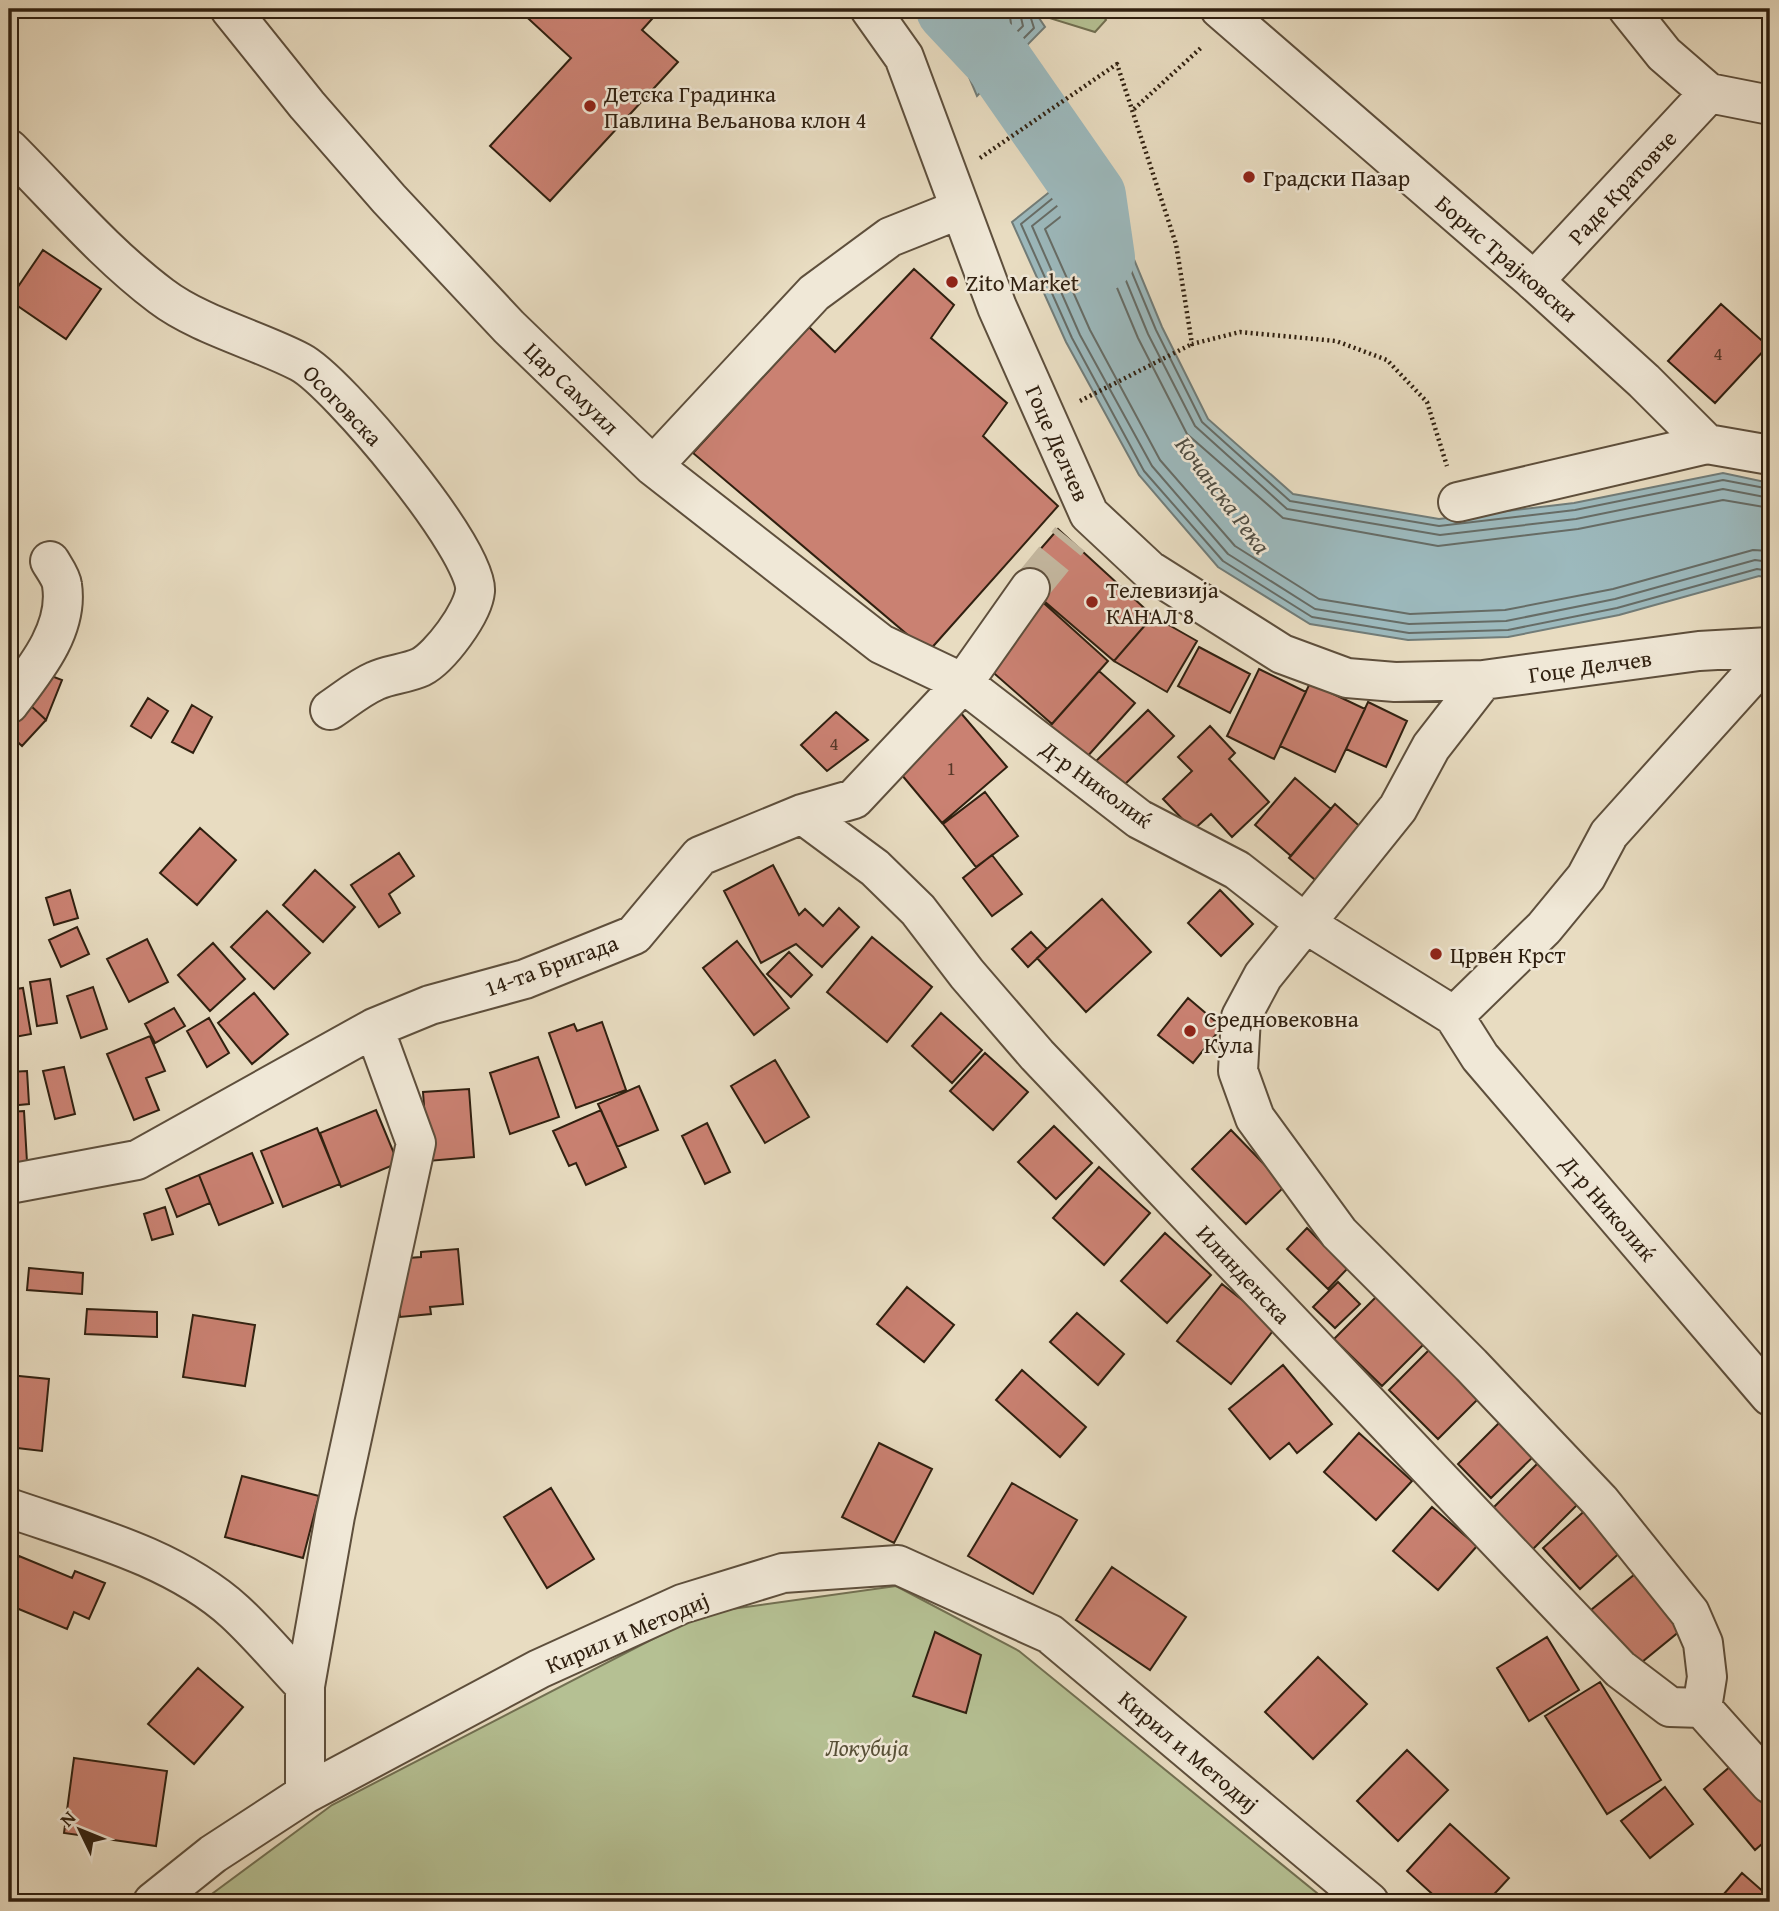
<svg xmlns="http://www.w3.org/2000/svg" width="1779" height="1911" font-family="'Gentium Book Plus',serif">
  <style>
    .green { fill: #b5c093; stroke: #727052; stroke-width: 2 }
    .water { fill: #9cb9bd; stroke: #717c78; stroke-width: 2 }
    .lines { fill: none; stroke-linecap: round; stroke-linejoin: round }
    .shore { stroke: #666c66; stroke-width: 2 }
    .river { stroke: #9cb9bd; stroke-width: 68 }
    .building { fill: #ca8172; stroke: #302010; stroke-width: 2 }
    .minor-tunnel { stroke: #c3b69e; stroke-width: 38; stroke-dasharray: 38 19; stroke-linecap: butt }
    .minor-casing { stroke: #5e4f3c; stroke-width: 42 }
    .tertiary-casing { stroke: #5e4f3c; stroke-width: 42 }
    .path { stroke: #302010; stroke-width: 4.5; stroke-dasharray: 2 3.5; stroke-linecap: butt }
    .minor { stroke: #f0e8d7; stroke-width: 38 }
    .tertiary { stroke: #f0e8d7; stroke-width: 38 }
    .poi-dot { fill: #8f2418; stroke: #f0e8d7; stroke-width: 2.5 }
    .labels { text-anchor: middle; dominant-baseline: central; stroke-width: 5; stroke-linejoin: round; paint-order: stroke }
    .number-label { font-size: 19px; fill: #563828 }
    .poi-label { font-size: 23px; fill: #302010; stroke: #f0e8d7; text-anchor: start }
    .street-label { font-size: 23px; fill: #302010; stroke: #f0e8d7 }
    .park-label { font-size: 23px; font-style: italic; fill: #585037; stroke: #f0e8d7 }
    .water-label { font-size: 24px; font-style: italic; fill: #504e44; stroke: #f0e8d7 }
  </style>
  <rect width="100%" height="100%" fill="#e8dcc1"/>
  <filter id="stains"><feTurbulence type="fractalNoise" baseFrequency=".00286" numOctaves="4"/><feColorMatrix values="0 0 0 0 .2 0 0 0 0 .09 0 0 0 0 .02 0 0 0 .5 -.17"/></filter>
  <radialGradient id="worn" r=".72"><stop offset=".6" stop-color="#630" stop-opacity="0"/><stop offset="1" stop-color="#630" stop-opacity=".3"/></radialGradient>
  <path class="green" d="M1040,9H1099L1106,20L1095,32L1046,17Z
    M896,1586L1019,1651L1328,1902H201L332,1805L703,1613Z"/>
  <path class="water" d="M927,9H1033L1045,27L977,96L950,32Z
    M1092,158L1162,327L1208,419L1293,494L1439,519L1574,503L1723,473L1770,483V578L1759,576L1619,615L1508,637L1408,640L1310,624L1218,567L1139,475L1066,342L1012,222Z"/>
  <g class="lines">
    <path class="shore" d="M936,9L956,29L981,81L1034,28L1028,9
      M949,9L963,24L983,65L1023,26L1019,9
      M963,9L987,47L1011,24L1009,9
      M1770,489L1723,480L1575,510L1439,526L1290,501L1202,422L1156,330L1090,172H1085L1021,224L1072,338L1144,471L1223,561L1312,617L1409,633L1508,630L1617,608L1757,569L1770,571
      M1770,498L1723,489L1576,519L1440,535L1287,509L1195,426L1148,334L1087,186H1082L1032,226L1080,335L1152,466L1228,554L1315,609L1409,624L1506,621L1615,599L1755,560L1770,562
      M1770,508L1723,500L1578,529L1438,546L1283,518L1187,434L1138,338L1082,204L1078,203L1045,229L1090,330L1160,460L1235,546L1319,599L1410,614L1505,610L1613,589L1753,550L1770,551"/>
    <path class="river" d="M950,9L996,58L1092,196L1101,258"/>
  </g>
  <path class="building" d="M518,9H661L642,30L678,62L550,201L490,146L571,58Z
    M9,163L27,180L9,199Z
    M43,250L101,289L66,339L9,300Z
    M914,269L954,305L931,338L1007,403L983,436L1058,506L928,652L693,453L809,327L835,352Z
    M1721,304L1768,346L1715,403L1668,361Z
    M1058,529L1153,616L1114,661L1016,577Z
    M1037,597L1108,661L1052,724L980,661Z
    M1153,616L1197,641L1167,692L1114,661Z
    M1199,647L1250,674L1230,713L1178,686Z
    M1259,669L1306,692L1274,759L1227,736Z
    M1099,671L1135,703L1086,758L1050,726Z
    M41,672L62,680L46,720L30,705Z
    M1310,683L1365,709L1335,772L1280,746Z
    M148,698L168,711L151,738L131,726Z
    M1368,702L1407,721L1386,767L1346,749Z
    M30,705L46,720L22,746L9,734V727Z
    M192,705L212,717L193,753L172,742Z
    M1148,710L1174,736L1118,791L1092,765Z
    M836,712L868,740L827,771L801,745Z
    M960,712L1007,767L942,823L896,768Z
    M1210,726L1235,753L1229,759L1269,802L1232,837L1211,814L1193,830L1163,799L1192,771L1178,757Z
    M1295,778L1331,809L1291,856L1255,825Z
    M985,792L1018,836L976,867L943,824Z
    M1335,804L1365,831L1320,884L1289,858Z
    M200,828L236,860L197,905L160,873Z
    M399,853L414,876L389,894L400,913L379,927L351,885Z
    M992,855L1022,894L992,916L963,878Z
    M773,865L799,915L805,909L823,926L839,908L859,927L822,967L796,944L761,963L724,891Z
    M315,870L355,907L323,942L283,905Z
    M70,890L78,918L54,925L46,898Z
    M1220,890L1253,924L1221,956L1188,923Z
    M1102,899L1151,952L1086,1012L1037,958Z
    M267,911L310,953L274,989L231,947Z
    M77,927L89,954L61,967L49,940Z
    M1031,932L1047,949L1028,967L1012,949Z
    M872,937L932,987L887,1042L827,992Z
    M9,938L17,989L9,990Z
    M147,939L168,982L129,1002L107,959Z
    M737,941L789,1008L754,1035L703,968Z
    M213,943L245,979L210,1011L178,975Z
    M789,952L812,975L791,997L767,974Z
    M50,979L57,1023L37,1026L30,982Z
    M93,987L107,1029L81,1038L67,996Z
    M23,988L31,1034L9,1038V990Z
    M254,993L288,1034L252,1064L218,1023Z
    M1188,998L1222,1027L1193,1063L1158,1035Z
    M174,1008L185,1026L155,1043L145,1024Z
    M941,1013L982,1050L952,1083L912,1046Z
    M209,1018L229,1053L207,1067L187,1031Z
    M602,1022L626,1090L576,1108L549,1033L574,1024L577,1031Z
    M150,1036L165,1071L146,1078L159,1110L134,1120L107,1054Z
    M985,1053L1028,1092L993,1130L950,1091Z
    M538,1057L559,1117L510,1134L490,1073Z
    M775,1060L809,1117L765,1143L731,1086Z
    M64,1067L75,1114L55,1119L43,1071Z
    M27,1071L29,1104L9,1106V1072Z
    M639,1086L658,1130L617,1147L598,1104Z
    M469,1089L474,1157L428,1161L423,1092Z
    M376,1110L398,1163L341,1187L320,1133Z
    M601,1110L626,1167L586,1185L576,1163L569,1166L553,1131Z
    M24,1111L27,1162L9,1164V1112Z
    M707,1123L730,1172L705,1184L682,1136Z
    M1054,1126L1092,1163L1056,1199L1018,1162Z
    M317,1128L340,1184L283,1207L261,1151Z
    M1231,1130L1285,1186L1246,1224L1192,1169Z
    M252,1153L273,1203L219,1225L199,1175Z
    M1099,1167L1150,1213L1104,1265L1053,1218Z
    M199,1175L210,1203L177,1217L166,1189Z
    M165,1207L173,1234L152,1240L144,1214Z
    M1307,1228L1347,1269L1328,1289L1287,1249Z
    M1165,1233L1211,1275L1167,1323L1121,1281Z
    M458,1249L463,1304L430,1307L431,1314L400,1317L395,1259L421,1257V1252Z
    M29,1268L83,1273L82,1294L27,1290Z
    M1338,1282L1360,1304L1335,1328L1313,1307Z
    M1222,1284L1276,1327L1231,1384L1177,1341Z
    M907,1287L954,1325L924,1362L877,1324Z
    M1379,1294L1427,1341L1382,1386L1334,1339Z
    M87,1309L157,1312V1337L85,1334Z
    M1077,1313L1124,1354L1098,1385L1050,1342Z
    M193,1315L255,1325L245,1386L183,1377Z
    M1430,1349L1479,1398L1438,1439L1389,1390Z
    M1283,1365L1332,1424L1297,1453L1289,1443L1270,1459L1229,1409Z
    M1022,1370L1086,1427L1060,1457L996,1400Z
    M9,1375L49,1379L42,1451L9,1447Z
    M1504,1418L1538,1452L1491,1498L1458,1464Z
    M1359,1433L1412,1481L1376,1520L1324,1472Z
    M879,1443L932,1469L894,1543L842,1517Z
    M1548,1453L1588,1494L1532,1550L1491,1510Z
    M242,1476L319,1496L303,1558L225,1537Z
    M1012,1483L1077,1520L1033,1594L968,1556Z
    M551,1488L594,1559L547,1588L504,1517Z
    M1432,1507L1477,1546L1438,1590L1393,1551Z
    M1589,1507L1625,1548L1580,1589L1543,1548Z
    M19,1556L72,1578L75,1571L105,1583L89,1619L74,1612L67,1629L9,1605V1578Z
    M1112,1567L1186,1617L1150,1670L1076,1620Z
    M1640,1570L1686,1626L1637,1666L1591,1610Z
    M935,1632L981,1655L966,1713L913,1696Z
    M1547,1637L1579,1690L1529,1721L1497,1668Z
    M1318,1657L1367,1704L1313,1759L1265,1712Z
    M198,1668L243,1707L194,1764L148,1724Z
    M1600,1682L1661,1780L1607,1814L1545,1716Z
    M1407,1750L1448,1790L1398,1841L1357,1801Z
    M74,1758L167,1771L156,1846L64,1833Z
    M1739,1759L1770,1797V1837L1755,1850L1704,1789Z
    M1665,1787L1693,1824L1650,1858L1621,1821Z
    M1450,1824L1509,1878L1487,1902H1441L1407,1871Z
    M1742,1873L1766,1894L1759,1902H1717Z
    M1766,1894L1770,1902H1759Z"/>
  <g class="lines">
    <path class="minor-tunnel" d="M1030,588L1070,539"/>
    <defs>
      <path id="minor" d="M230,9L307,105L389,199L509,327L653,466L881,644L963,683L1139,819L1237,870L1306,924L1454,1016L1480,1057L1770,1396
        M870,9L904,57L997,307L1089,514L1149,570L1282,654L1347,678L1395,682L1483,680L1699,651L1770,647
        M1628,9L1664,54L1709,93L1770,105
        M9,149C59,199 105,254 161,296C199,325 258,340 300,362C337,381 479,551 475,591C473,613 440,657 421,667C406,674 389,674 375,681C359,688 345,700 330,710
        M1534,281L1709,93
        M653,466L814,293L890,237L960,209
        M1458,502L1707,444
        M1483,680L1431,747L1398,808L1263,976L1241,1017L1238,1071L1255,1118L1339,1233L1471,1365L1600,1501L1690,1613L1703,1643L1707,1677L1702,1708
        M9,704C34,671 69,630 62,585C61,577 54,568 50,561
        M802,814L875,868L918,910L967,974L1037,1055L1620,1669L1670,1707L1702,1708L1770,1784
        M1454,1016L1544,928L1586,877L1609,834L1770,655
        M9,1184L137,1160L374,1028L430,1005L525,979L634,935L700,856L802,814L854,799L963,683L1030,588
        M9,1508C84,1534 175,1557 235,1612C260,1635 282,1662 305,1686V1794
        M305,1686L335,1516L416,1143L374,1028
        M153,1902L213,1854L305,1794L539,1669L682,1604L783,1573L898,1565L1050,1634L1369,1902"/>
      <path id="tertiary" d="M1220,9L1534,281L1644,381L1707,444L1770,455"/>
    </defs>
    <use href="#minor" class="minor-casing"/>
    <use href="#tertiary" class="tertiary-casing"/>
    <path class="path" d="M1134,109L1203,46
      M980,158L1117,64L1176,244L1192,344L1240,332L1336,341L1387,360L1427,402L1447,466
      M1080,401L1192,344"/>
    <use href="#minor" class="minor"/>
    <use href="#tertiary" class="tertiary"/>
  </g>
  <g class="poi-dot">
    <circle cx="590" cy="106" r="7"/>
    <circle cx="1249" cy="177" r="7"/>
    <circle cx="952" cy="282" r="7"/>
    <circle cx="1092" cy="602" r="7"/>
    <circle cx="1436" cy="954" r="7"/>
    <circle cx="1190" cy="1031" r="7"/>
  </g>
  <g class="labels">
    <g class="number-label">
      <text x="1718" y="353">4</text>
      <text x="834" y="743">4</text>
      <text x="951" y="768">1</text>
    </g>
    <g class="poi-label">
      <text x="604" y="93">Детска Градинка<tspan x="604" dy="26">Павлина Вељанова клон 4</tspan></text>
      <text x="1263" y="177">Градски Пазар</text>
      <text x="966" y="282">Zito Market</text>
      <text x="1106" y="589">Телевизија<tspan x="1106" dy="26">КАНАЛ 8</tspan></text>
      <text x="1450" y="954">Црвен Крст</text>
      <text x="1204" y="1018">Средновековна<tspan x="1204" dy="26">Кула</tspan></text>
    </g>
    <g class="street-label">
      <text transform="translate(1622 187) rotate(-47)">Раде Кратовче</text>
      <text transform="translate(1507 258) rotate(41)">Борис Трајковски</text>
      <text transform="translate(572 388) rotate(44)">Цар Самуил</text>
      <text transform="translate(343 405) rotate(46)">Осоговска</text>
      <text transform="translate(1058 443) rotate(66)">Гоце Делчев</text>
      <text transform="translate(1590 666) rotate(-8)">Гоце Делчев</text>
      <text transform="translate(1097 784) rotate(36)">Д-р Николиќ</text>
      <text transform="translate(551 965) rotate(-20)">14-та Бригада</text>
      <text transform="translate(1609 1208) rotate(49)">Д-р Николиќ</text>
      <text transform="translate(1244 1274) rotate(47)">Илинденска</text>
      <text transform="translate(627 1632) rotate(-23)">Кирил и Методиј</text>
      <text transform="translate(1189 1751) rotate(40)">Кирил и Методиј</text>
    </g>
    <g class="park-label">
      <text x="867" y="1747">Локубија</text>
    </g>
    <g class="water-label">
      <text transform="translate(1223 495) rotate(53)">Кочанска Река</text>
    </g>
  </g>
  <rect width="1779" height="1911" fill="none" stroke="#e8dcc1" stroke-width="35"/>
  <rect x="10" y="10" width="1758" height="1890" fill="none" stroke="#302010" stroke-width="3.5"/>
  <rect x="18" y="18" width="1744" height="1876" fill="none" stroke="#302010" stroke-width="2"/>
  <g transform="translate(80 1830) rotate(313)" stroke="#f0e8d7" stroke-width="5" paint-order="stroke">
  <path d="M0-5L12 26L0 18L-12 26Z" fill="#302010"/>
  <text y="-10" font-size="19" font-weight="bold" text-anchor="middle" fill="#302010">N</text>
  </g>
  <rect width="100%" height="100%" filter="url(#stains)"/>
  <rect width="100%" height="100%" fill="url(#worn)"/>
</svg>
